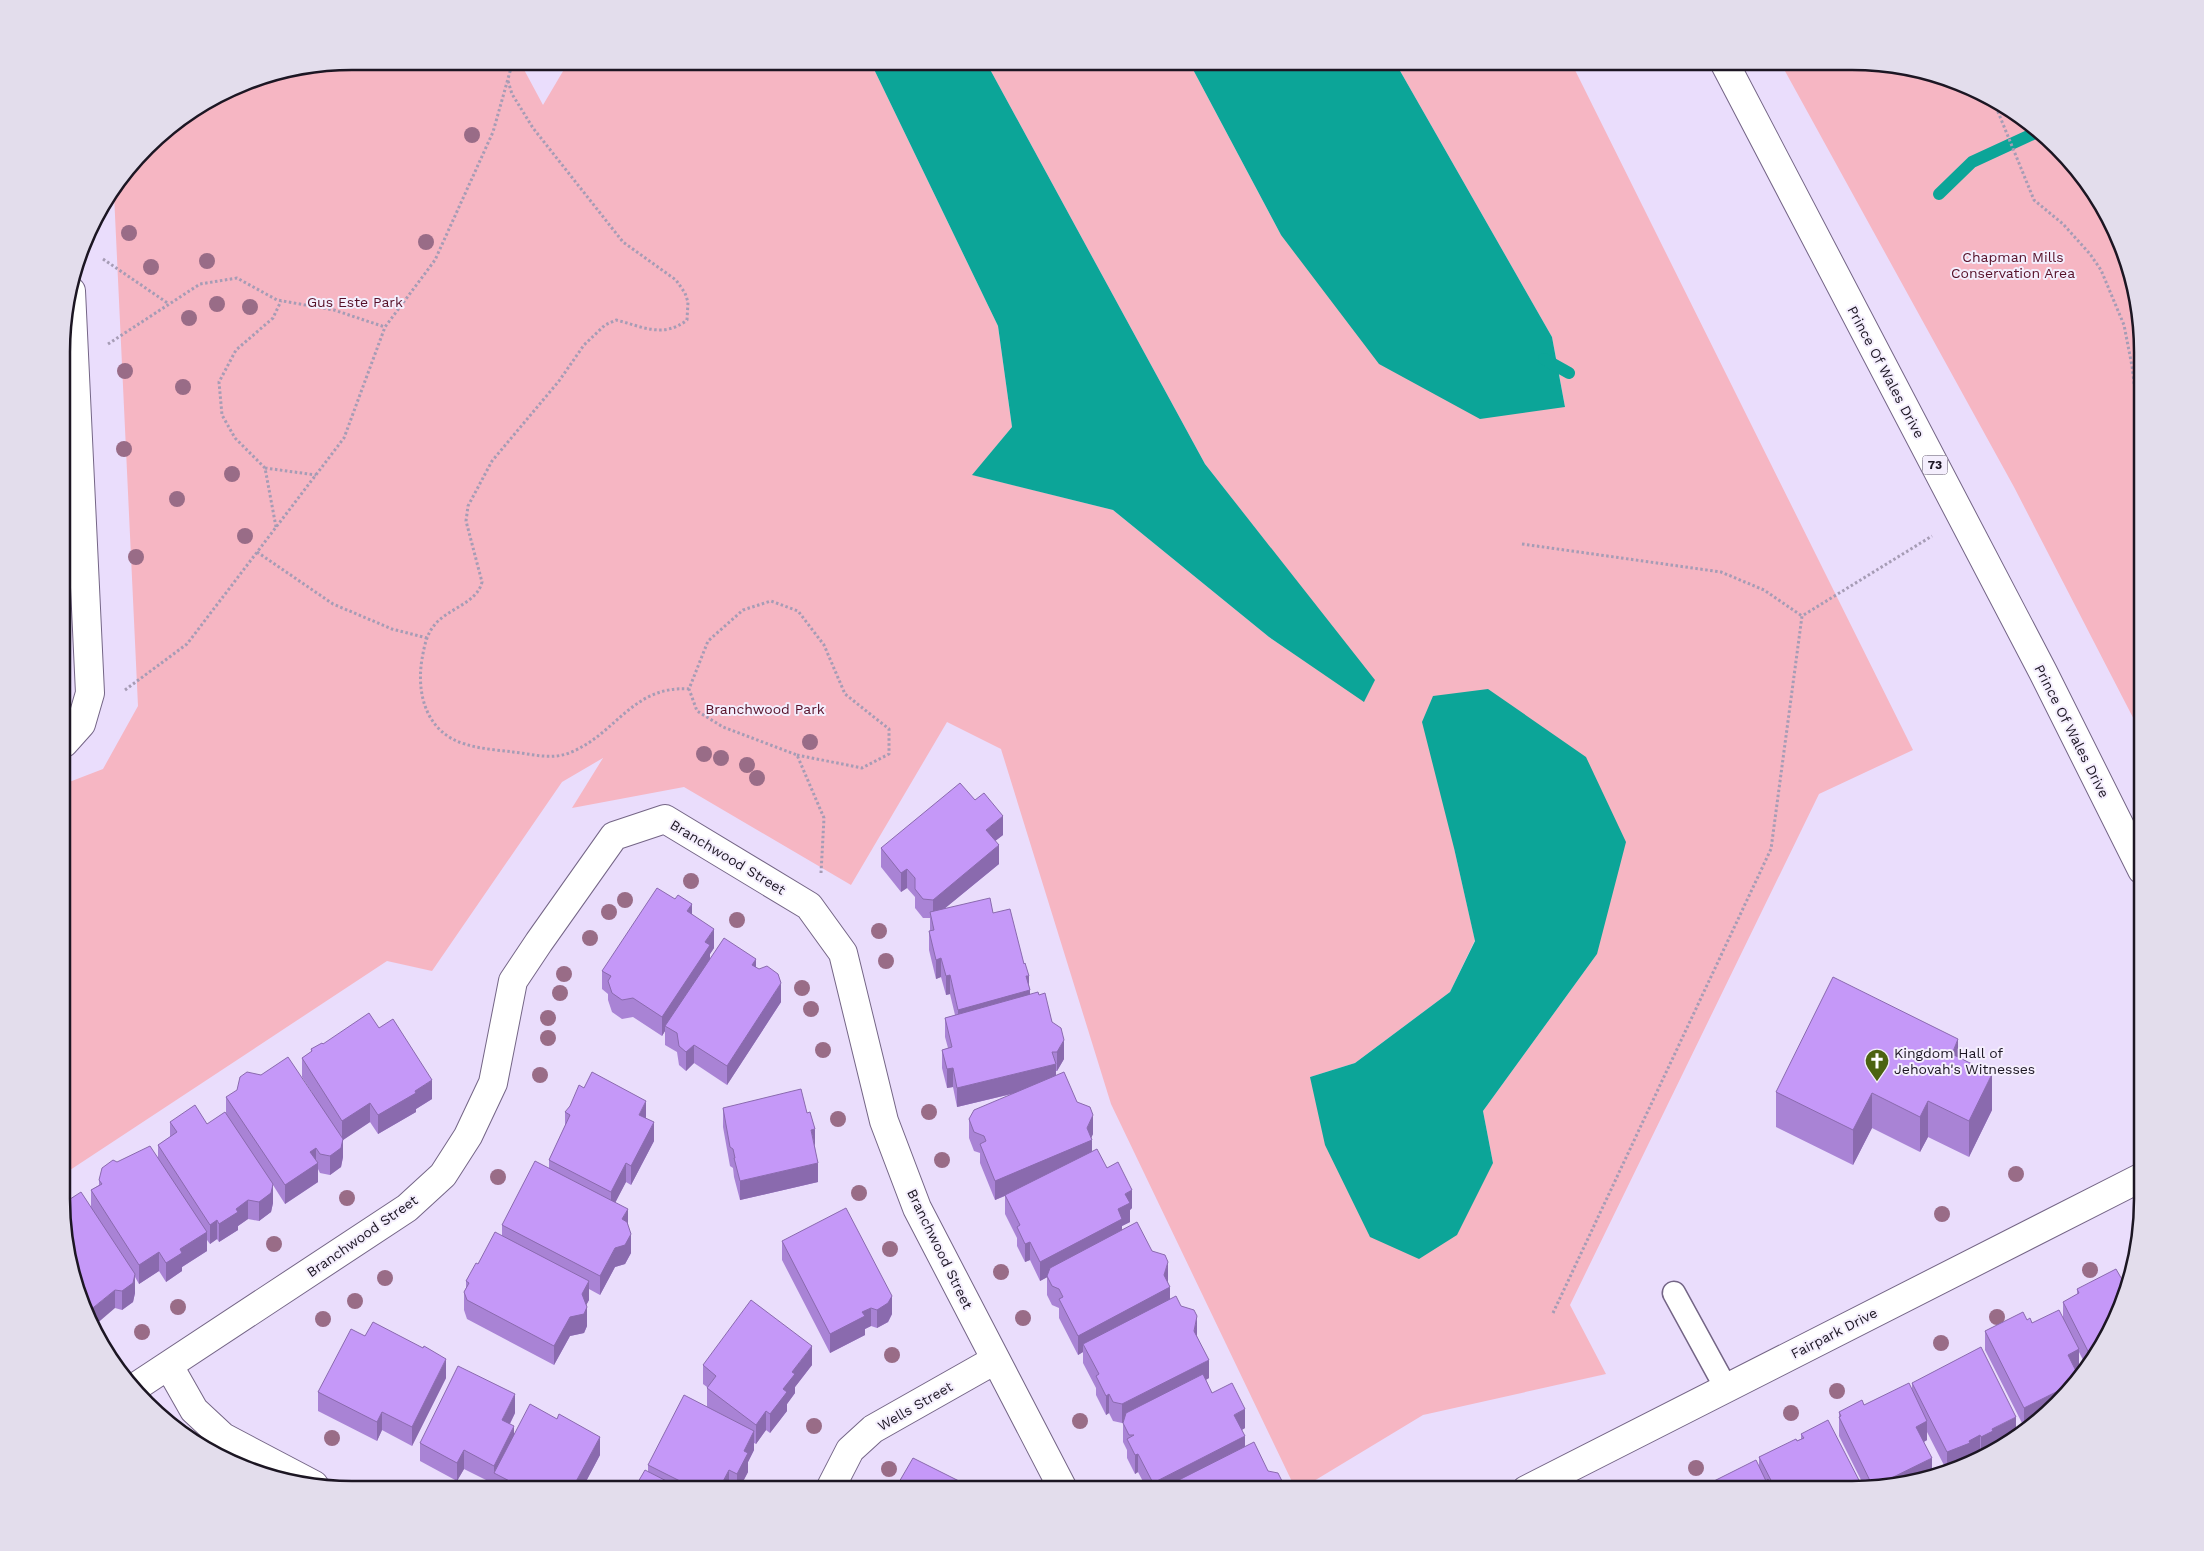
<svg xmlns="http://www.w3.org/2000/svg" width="2204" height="1551" font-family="'Work Sans',sans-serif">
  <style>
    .green { fill: #f6b6c3; fill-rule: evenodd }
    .water { fill: #0ca598 }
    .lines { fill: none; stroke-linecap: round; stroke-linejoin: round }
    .stream { stroke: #0ca598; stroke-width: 12 }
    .lane-casing { stroke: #746586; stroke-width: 25 }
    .street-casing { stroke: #746586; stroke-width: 30 }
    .primary-casing { stroke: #746586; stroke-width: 30 }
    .path { stroke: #a69cb5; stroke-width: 3; stroke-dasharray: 2.5 2.5; stroke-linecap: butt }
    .lane { stroke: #fff; stroke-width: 22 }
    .street { stroke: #fff; stroke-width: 28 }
    .primary { stroke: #fff; stroke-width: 28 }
    .tree { fill: #996c87 }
    .wall { fill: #a983d5 }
    .shaded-wall { fill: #8a6aae }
    .building { fill: #c598f8; stroke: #8a6aae }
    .labels { text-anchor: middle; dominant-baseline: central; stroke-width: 4; stroke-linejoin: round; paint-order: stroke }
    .shield { fill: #f4eefd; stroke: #5d5764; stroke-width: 1 }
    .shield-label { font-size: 12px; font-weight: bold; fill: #1c1623 }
    .park-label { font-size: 14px; fill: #561028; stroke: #f4eefd }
    .street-label { font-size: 14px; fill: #1c1623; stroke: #f4eefd }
    .poi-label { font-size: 14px; fill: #1c1623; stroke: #f4eefd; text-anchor: start }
    .rim { fill: none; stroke: #1c1623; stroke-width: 2.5 }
  </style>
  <rect width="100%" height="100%" fill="#eaddfc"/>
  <path class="green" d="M352,61H522L521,64L543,105L569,61H870L998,326L1012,427L973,475L1113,510L1269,637L1364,701L1374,680L1205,464L986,62H1189L1281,235L1565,407L1552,337L1395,62H1571L1913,750L1819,794L1570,1305L1606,1374L1423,1415L1299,1490H1296L1111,1104L1001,749L947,722L851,885L684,787L572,808L603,758L562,782L432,971L387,961L64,1174V784L103,769L138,706L114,194L160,134L241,83ZM1454,848L1597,954L1483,1111L1493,1163L1310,1077L1355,1063L1450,992L1475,940Z
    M1780,62H1871L1946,77L2029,121L2104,207L2133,277L2142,333V735L2014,487Z"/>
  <path class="water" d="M870,61L986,62L1205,464L1375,680L1364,702L1269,637L1113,510L972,475L1012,427L998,326Z
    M1189,62H1395L1552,337L1565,407L1480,419L1379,364L1281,235Z
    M1488,689L1586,757L1626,842L1597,954L1483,1111L1493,1163L1457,1235L1419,1259L1370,1237L1325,1145L1310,1077L1355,1063L1450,992L1475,941L1454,848L1422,722L1433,696Z"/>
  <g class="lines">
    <path class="stream" d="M1939,194L1972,162L2035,133L2036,130
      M1544,359L1569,373"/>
    <defs>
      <path id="lane" d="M1674,1293L1726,1388"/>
      <path id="street" d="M64,743L81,724L90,693L71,291
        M169,1366L194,1410L223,1437L314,1485
        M137,1386L407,1208L443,1175L468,1136L493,1083L513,981L539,942L614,836L665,819L809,906L843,953L884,1121L917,1208L1063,1489
        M830,1489L850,1450L873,1429L995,1360
        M1526,1490L2142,1177"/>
      <path id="primary" d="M1724,62L2043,672L2142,870"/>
    </defs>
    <use href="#lane" class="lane-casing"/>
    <use href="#street" class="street-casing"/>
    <use href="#primary" class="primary-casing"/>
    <path class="path" d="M508,81L512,94L533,128L623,242L676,280L685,293L688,302L687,320C663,339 641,326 616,320L605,325L584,345L559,381L492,461L468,506L466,521L482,582C477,604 445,609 433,627C426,636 424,648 422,659C416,695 427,733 465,744C480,749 498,750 513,752C532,754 551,760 569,753C616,735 632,685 689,689
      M1994,102L2034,200L2063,224L2090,254L2101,270L2124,325L2132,366L2137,407L2142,522
      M103,259L169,304
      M108,344L200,284L237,278L277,300L334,310L385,327
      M265,468L316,475
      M276,527L265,468L235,438L222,415L219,382L236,350L273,318L281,301
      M1522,544L1721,572L1764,590L1802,616
      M257,552L333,604L392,629L427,638
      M125,690L187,644L344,438L385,327L435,260L493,132L513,61
      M797,755L862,768L889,754V729L845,694L824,645L798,611L771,601L743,610L708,641L689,689L697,711L723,727L797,755L824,818L821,873
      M1553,1313L1771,849L1802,616L1932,536"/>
    <use href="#lane" class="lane"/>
    <use href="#street" class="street"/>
    <use href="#primary" class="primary"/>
  </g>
  <g class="tree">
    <circle cx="472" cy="135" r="8"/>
    <circle cx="129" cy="233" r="8"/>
    <circle cx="426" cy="242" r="8"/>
    <circle cx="207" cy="261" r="8"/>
    <circle cx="151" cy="267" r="8"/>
    <circle cx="217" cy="304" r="8"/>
    <circle cx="250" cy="307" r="8"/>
    <circle cx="189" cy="318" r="8"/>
    <circle cx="125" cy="371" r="8"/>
    <circle cx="183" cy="387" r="8"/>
    <circle cx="124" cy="449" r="8"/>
    <circle cx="232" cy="474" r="8"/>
    <circle cx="177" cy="499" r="8"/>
    <circle cx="245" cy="536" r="8"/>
    <circle cx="136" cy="557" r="8"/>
    <circle cx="810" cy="742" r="8"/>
    <circle cx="704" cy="754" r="8"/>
    <circle cx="721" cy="758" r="8"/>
    <circle cx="747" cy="765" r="8"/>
    <circle cx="757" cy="778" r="8"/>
    <circle cx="691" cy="881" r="8"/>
    <circle cx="625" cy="900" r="8"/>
    <circle cx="609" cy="912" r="8"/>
    <circle cx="737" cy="920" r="8"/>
    <circle cx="879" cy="931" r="8"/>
    <circle cx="590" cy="938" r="8"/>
    <circle cx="886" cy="961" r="8"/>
    <circle cx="564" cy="974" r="8"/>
    <circle cx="802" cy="988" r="8"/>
    <circle cx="560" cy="993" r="8"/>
    <circle cx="811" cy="1009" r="8"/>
    <circle cx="548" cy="1018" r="8"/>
    <circle cx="548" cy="1038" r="8"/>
    <circle cx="823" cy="1050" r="8"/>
    <circle cx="540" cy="1075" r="8"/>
    <circle cx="929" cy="1112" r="8"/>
    <circle cx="838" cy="1119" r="8"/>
    <circle cx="942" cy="1160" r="8"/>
    <circle cx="2016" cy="1174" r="8"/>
    <circle cx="498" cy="1177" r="8"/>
    <circle cx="859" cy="1193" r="8"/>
    <circle cx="347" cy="1198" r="8"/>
    <circle cx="1942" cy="1214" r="8"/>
    <circle cx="274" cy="1244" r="8"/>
    <circle cx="890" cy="1249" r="8"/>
    <circle cx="2090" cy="1270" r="8"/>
    <circle cx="1001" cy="1272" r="8"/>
    <circle cx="385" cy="1278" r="8"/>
    <circle cx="355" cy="1301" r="8"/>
    <circle cx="178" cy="1307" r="8"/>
    <circle cx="1997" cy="1317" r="8"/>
    <circle cx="1023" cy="1318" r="8"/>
    <circle cx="323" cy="1319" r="8"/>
    <circle cx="142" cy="1332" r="8"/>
    <circle cx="1941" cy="1343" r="8"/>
    <circle cx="892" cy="1355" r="8"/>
    <circle cx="1837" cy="1391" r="8"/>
    <circle cx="1791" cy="1413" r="8"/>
    <circle cx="1080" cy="1421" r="8"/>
    <circle cx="814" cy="1426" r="8"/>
    <circle cx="332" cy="1438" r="8"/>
    <circle cx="1696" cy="1468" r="8"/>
    <circle cx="889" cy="1469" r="8"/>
  </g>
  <path class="wall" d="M1003,835L995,841L999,864L944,909L993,913L1029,985L1030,994L1052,1022L1064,1059L1057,1071H1056V1076L1077,1102L1093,1134L1091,1137L1092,1151L1107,1168L1132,1208L1130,1210V1222L1122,1226V1230L1152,1251L1168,1281V1282L1170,1299L1197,1336L1209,1378L1206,1380L1212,1393L1245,1428L1242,1430L1245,1447L1268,1471L1284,1490L1147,1489L1138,1472L1135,1474L1127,1458V1450L1123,1442V1423H1122L1113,1421L1109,1413L1106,1415L1096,1395V1388L1083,1363V1352L1078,1355L1059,1318V1308L1052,1305L1047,1295V1277L1040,1281L1030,1260L1025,1262L1017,1246V1238L1005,1214V1196L995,1200L980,1163V1153L974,1151L969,1138V1119L1016,1093L957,1107L953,1087L947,1088L942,1068V1050L948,1048L945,1037V1018L955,1015L950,994L946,995L941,977L936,979L929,950V931H930V918H923L915,908V897L907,888L901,892L881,867V848Z
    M692,914L714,948L710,954V959L756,967L781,1002L727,1085L694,1063L686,1071L679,1065L677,1052L665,1045V1031L662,1036L633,1017L622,1019L612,1012L608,1000V994L602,989V971Z
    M379,1028L432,1099L416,1109V1112L378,1134L370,1122L343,1140V1157L341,1167L330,1175L320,1173L318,1169V1182L285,1204L273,1185V1203L271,1212L259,1221L248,1219L238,1226V1230L219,1242L217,1239L210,1244L207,1240V1251L182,1267V1271L166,1282L159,1271L139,1284L135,1277V1293L133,1302L122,1310L115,1308L91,1208V1190L99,1185V1180L117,1162L158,1157V1145L170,1137V1122L207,1124L226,1114V1097L313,1094L302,1077V1058L311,1052V1049L323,1044Z
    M1958,1057L1992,1110L1969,1157L1928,1137L1920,1152L1872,1128L1853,1165L1776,1127V1092Z
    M723,1108L815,1147L818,1182L740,1200L734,1177L733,1168L730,1166L723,1127Z
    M565,1112L646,1118L654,1141L631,1185L626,1182L615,1202L628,1226L631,1253L625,1264L615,1267L600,1295L589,1289V1300L586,1305L587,1326L584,1333L570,1336L554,1365L467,1319L464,1310V1292L466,1288V1281L478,1264L502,1235V1225L549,1168V1160L565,1126Z
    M782,1241L892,1314L888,1322L877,1328L871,1326L865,1329V1335L830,1353L782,1260Z
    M2077,1289L2127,1293L2087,1368L2079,1352V1368L2075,1370L2024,1427L1985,1350V1331L2027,1320L2032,1323L2063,1318V1302L2077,1295Z
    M703,1365H812L795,1387V1393L787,1404V1411L770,1433L766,1430L756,1444L754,1443V1450L748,1462V1472L739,1489H634L648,1472V1465L707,1407V1387L703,1384Z
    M446,1378L412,1446L382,1430L377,1441L318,1411V1392Z
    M1912,1383L2016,1436L1993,1447V1450L1981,1456L1980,1454L1970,1459V1461L1947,1471L1927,1432V1440L1924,1442L1932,1476L1924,1480L1865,1488L1839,1436V1412L1864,1405L1912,1390Z
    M515,1413L510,1424L514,1434L600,1455L582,1489H494V1484L464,1469L457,1481L420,1461V1443Z
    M1801,1434L1852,1490H1696L1759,1467V1457L1801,1439Z"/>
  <path class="shaded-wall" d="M1003,816V835L986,848V830Z
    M999,845V864L933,918V900Z
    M907,869V888L901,892V873Z
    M692,904V923L687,911Z
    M714,929V948L710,954V964L665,1026V1031L662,1036V1017L705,942Z
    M941,958V977L936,979V960Z
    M756,959V978L752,965Z
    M950,975V994L946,995V976Z
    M1026,976H1029V990H1030V1009L958,1029V1010Z
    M781,983V1002L727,1085V1066Z
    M1958,1039V1074L1952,1054Z
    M1064,1040V1059L1057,1071V1052Z
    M694,1045V1063L686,1071V1052Z
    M1056,1064V1083L957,1107V1088Z
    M953,1068V1087L947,1088V1069Z
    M1992,1074V1110L1969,1157V1121Z
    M432,1080V1099L416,1109V1112L378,1134V1115Z
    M1872,1093V1128L1853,1165V1130Z
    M646,1101V1120L639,1115Z
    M1928,1101V1137L1920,1152V1117Z
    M370,1103V1122L343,1140V1157L341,1167L330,1175V1156L342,1140V1121Z
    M1093,1115V1134L1090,1141L1092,1140V1158L995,1200V1181L1087,1128Z
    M654,1122V1141L631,1185V1166Z
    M815,1129V1148L811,1130Z
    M316,1148V1164L318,1163V1182L285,1204V1185L310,1152Z
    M626,1163V1182L611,1211V1192Z
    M818,1163V1182L740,1200V1181Z
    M273,1184V1203L271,1212L259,1221V1202Z
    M1132,1190V1208L1130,1210V1222L1122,1226V1238L1040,1281V1262L1118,1209L1125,1194Z
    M248,1200V1219L238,1226V1230L219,1242V1224L236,1209Z
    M628,1209V1228L622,1219Z
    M217,1220V1239L210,1244V1225Z
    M207,1232V1251L182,1267V1271L166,1282V1263L180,1249Z
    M631,1234V1253L625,1264L615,1267L600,1295V1276L615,1248Z
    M1030,1242V1260L1025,1262V1244Z
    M159,1252V1271L139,1284V1265Z
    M1168,1262V1281L1165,1290L1170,1287V1306L1083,1344V1352L1078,1355V1336L1164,1275Z
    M135,1274V1293L133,1302L122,1310V1291Z
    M589,1281V1300L582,1313V1294Z
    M115,1290V1308L94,1326L89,1311Z
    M892,1296V1314L888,1322L877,1328V1310Z
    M587,1307V1326L584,1333L570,1336L554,1365V1346L570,1317Z
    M871,1308V1326L865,1329V1335L830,1353V1334L862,1312Z
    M1197,1316V1335L1194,1350V1331Z
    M812,1346V1365L795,1387V1393L787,1404V1411L770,1433V1414L792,1372Z
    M2079,1349V1368L2068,1374V1355Z
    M446,1359V1378L412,1446V1427Z
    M1209,1360V1378L1122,1423V1404Z
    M2076,1382L2044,1417L2024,1427V1408Z
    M515,1394V1413L502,1439V1420Z
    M1109,1394V1413L1106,1415V1396Z
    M1245,1409V1428L1234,1434V1415Z
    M766,1411V1430L756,1444V1425Z
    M382,1412V1430L377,1441V1422Z
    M2016,1417V1436L1993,1447V1450L1981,1456V1437L1992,1429Z
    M1927,1421V1440L1916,1446V1427Z
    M514,1426V1445L494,1473V1484V1466Z
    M754,1431V1450L748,1462V1472L739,1489H737V1474L744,1451Z
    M1980,1435V1454L1970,1459V1461L1947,1471V1452Z
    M1245,1436V1455L1177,1489H1153V1483Z
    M600,1437V1455L582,1489H572Z
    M464,1450V1469L457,1481V1463Z
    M1138,1454V1472L1135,1474V1455Z
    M1932,1458V1476L1924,1480L1873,1487Z
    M729,1470V1489H719Z"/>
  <path class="building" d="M960,783L975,800L984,793L1003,816L986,830L999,845L933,900L923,899L915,889V878L907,869L901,873L881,848Z
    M657,888L675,899L678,895L692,904L687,911L714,929L705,942L710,945L662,1017L633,998L622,1000L612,993L608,981L611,976L602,971Z
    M990,898L993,913L1010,909L1024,964L1025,963L1029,976H1026L1030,990L958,1010L950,975L946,976L941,958L936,960L929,931L934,930L930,912Z
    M724,938L756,959L752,965L759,969L767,966L778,974L781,983L727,1066L694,1045L686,1052L679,1046L677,1033L665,1026Z
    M1833,977L1958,1039L1952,1054L1992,1074L1969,1121L1928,1101L1920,1117L1872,1093L1853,1130L1776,1092Z
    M1038,992L1039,995L1045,993L1052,1022L1061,1028L1064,1040L1057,1052H1052L1056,1064L957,1088L953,1068L947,1069L942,1050L952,1047L945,1018Z
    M369,1013L379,1028L393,1019L432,1080L415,1091L416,1093L378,1115L370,1103L342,1121L302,1058L312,1051L311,1049L322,1043L323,1044Z
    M288,1057L343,1139L341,1148L330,1156L320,1154L316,1148L310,1152L318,1163L285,1185L226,1097L237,1090L240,1077L247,1072L261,1075Z
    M592,1072L646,1101L639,1115L654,1122L631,1166L626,1163L611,1192L549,1160L570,1115L565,1112L570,1106L579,1085L584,1088Z
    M1064,1072L1077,1102L1090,1107L1093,1115L1087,1128L1092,1140L995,1181L980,1144L986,1141L984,1136L974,1132L969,1119L974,1110Z
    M801,1089L807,1113L810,1112L815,1129L811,1130L818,1163L740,1181L734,1158H735L733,1149L730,1147L723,1108Z
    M195,1105L207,1124L225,1112L273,1184L271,1193L259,1202L248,1200L236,1209L238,1212L219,1224L217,1220L210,1225L158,1145L177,1132L170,1122Z
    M150,1146L207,1232L180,1249L182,1253L166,1263L159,1252L139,1265L91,1190L102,1184L99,1180L102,1168L113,1160L117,1162Z
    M1097,1149L1107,1168L1118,1162L1132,1190L1125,1194L1130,1203L1118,1209L1122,1219L1040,1262L1030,1242L1025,1244L1017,1227L1020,1225L1005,1195Z
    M535,1161L628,1209L622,1219L627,1222L631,1234L625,1245L615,1248L600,1276L502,1225Z
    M81,1192L135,1274L133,1283L122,1291L115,1290L89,1311L64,1236V1203Z
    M846,1208L892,1296L888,1303L877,1310L871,1308L862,1312L865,1316L830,1334L782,1241Z
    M1137,1222L1152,1251L1165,1255L1168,1262L1164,1275L1170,1287L1078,1336L1059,1299L1063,1297L1059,1289L1052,1286L1047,1276L1050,1268Z
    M495,1232L589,1281L582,1294L587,1307L584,1314L570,1317L554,1346L467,1300L464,1292L469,1283L466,1281L476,1263L478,1264Z
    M2116,1269L2128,1290L2127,1293L2092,1359L2063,1302L2079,1293L2077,1289Z
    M1176,1296L1181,1306L1194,1310L1197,1316L1194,1331L1209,1360L1122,1404L1113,1402L1109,1394L1106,1396L1096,1376L1099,1374L1083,1344Z
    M751,1300L812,1346L792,1372L795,1374L783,1389L787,1392L770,1414L766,1411L756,1425L707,1388L716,1376L703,1365Z
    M2059,1310L2079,1349L2068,1355L2080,1379L2076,1382L2024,1408L1985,1331L2023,1312L2027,1320L2030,1318L2032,1323Z
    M373,1322L423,1348L424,1346L446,1359L412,1427L382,1412L377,1422L318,1392L351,1329L365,1336Z
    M1981,1347L2016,1417L1992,1429L1993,1431L1981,1437L1980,1435L1969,1441L1970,1443L1947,1452L1912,1383Z
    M458,1366L515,1394L502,1420L514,1426L494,1466L464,1450L457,1463L420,1443Z
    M1203,1374L1212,1393L1232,1383L1245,1409L1234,1415L1245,1436L1153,1483L1138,1454L1135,1455L1127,1439L1134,1435H1129L1123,1423L1126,1413Z
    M1909,1383L1927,1421L1916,1427L1932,1458L1873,1487L1839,1417L1841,1416L1839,1412L1862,1400L1864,1405Z
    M684,1395L754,1431L744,1451L748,1453L737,1474L729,1470L719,1489H696L648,1465Z
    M530,1404L557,1419L559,1414L600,1437L572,1489H523V1488L494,1473Z
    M1828,1420L1863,1488L1852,1490H1776L1759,1457L1796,1439L1797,1441L1804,1438L1801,1434Z
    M1254,1442L1268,1471L1278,1473L1284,1485L1282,1490L1161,1489Z
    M913,1458L975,1489H895Z
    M1756,1460L1766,1481L1768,1479L1774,1490H1696Z
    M645,1470L682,1489H634Z"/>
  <defs>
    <symbol id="church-pin" viewBox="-11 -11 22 30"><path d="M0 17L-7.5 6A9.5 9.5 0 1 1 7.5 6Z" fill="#4c6311" stroke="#f4eefd"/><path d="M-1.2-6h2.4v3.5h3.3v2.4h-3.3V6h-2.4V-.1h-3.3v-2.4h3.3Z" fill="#fff"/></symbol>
  </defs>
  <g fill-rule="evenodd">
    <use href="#church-pin" x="1863" y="1047" width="28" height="38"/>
  </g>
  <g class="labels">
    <rect class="shield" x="1922.5" y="455.5" width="25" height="19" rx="4"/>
    <g class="shield-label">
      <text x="1935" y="465">73</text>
    </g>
    <g class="park-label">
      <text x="2013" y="257">Chapman Mills<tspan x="2013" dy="16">Conservation Area</tspan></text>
      <text x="355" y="302">Gus Este Park</text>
      <text x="765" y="709">Branchwood Park</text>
    </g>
    <g class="street-label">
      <text transform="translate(1886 372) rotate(62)">Prince Of Wales Drive</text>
      <text transform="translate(2072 731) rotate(63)">Prince Of Wales Drive</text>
      <text transform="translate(728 857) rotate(31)">Branchwood Street</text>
      <text transform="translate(362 1236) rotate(-35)">Branchwood Street</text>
      <text transform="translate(940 1249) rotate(64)">Branchwood Street</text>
      <text transform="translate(1834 1333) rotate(-27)">Fairpark Drive</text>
      <text transform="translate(915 1406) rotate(-30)">Wells Street</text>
    </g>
    <g class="poi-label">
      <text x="1894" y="1053">Kingdom Hall of<tspan x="1894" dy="16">Jehovah's Witnesses</tspan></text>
    </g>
  </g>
  <path d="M0 0H2204V1551H0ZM352 70H1852A282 282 0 0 1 2134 352V1199A282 282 0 0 1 1852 1481H352A282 282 0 0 1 70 1199V352A282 282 0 0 1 352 70Z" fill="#e3ddec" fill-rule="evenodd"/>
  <path class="rim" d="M352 70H1852A282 282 0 0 1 2134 352V1199A282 282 0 0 1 1852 1481H352A282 282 0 0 1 70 1199V352A282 282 0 0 1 352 70Z"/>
</svg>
